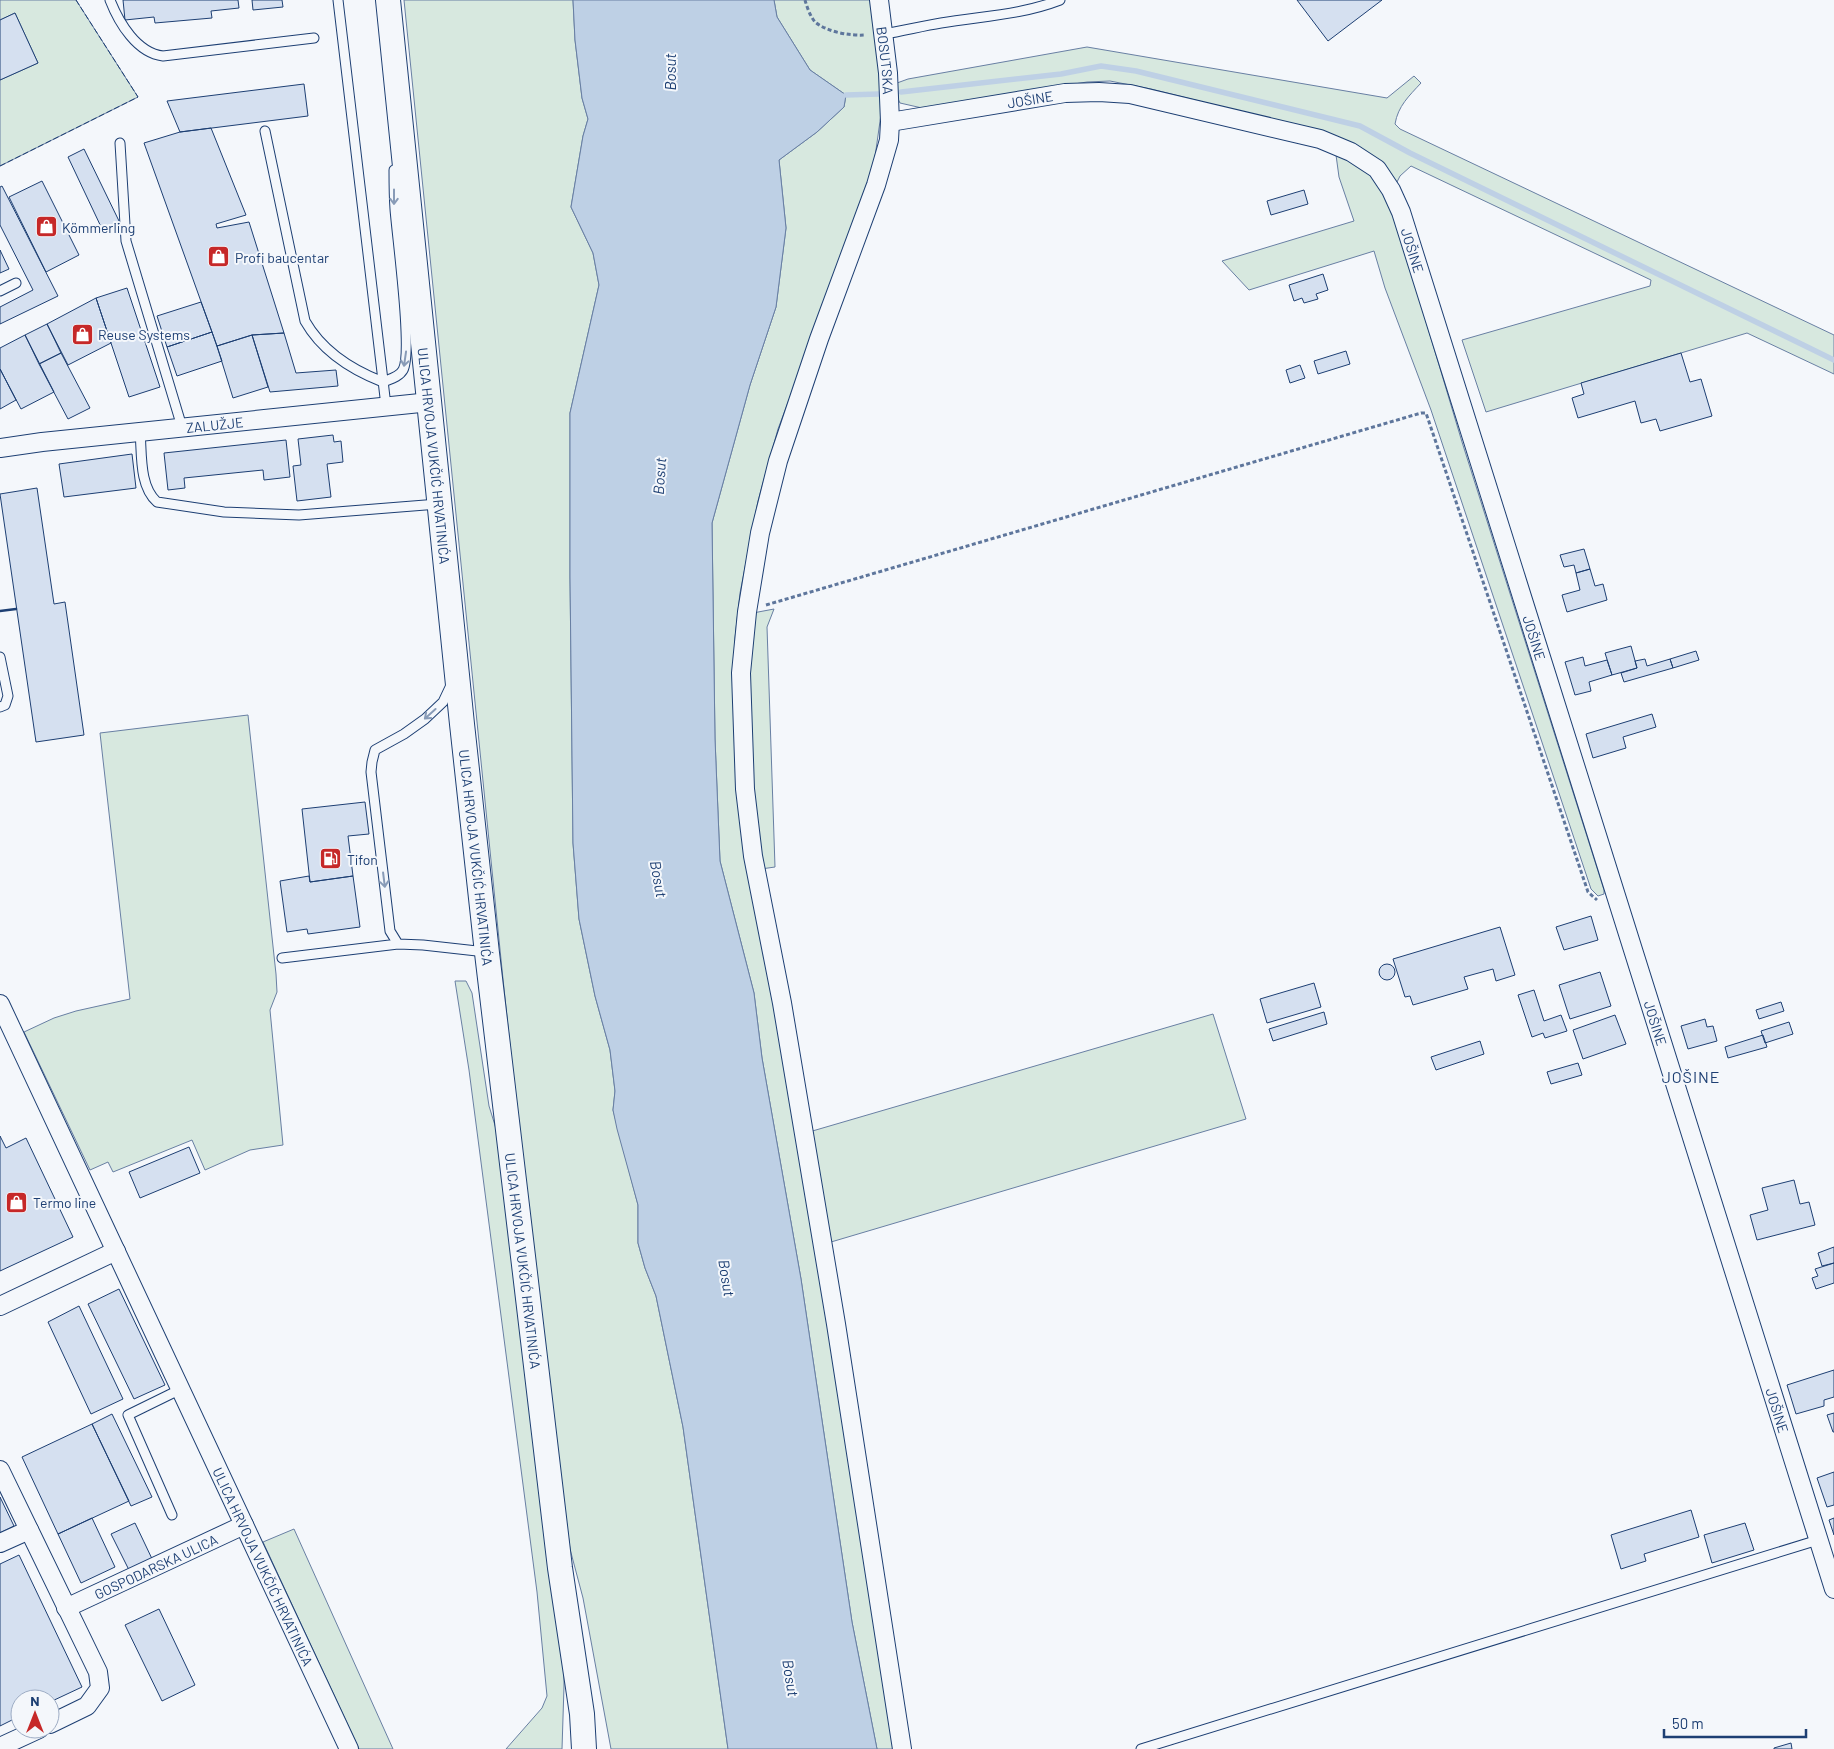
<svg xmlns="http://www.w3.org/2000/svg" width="1834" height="1749" font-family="Barlow,sans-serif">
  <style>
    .green { fill: #d7e8df; stroke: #687fa3 }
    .water { fill: #bed0e5; stroke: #687fa3 }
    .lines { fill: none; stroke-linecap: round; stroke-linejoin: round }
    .stream { stroke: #bed0e5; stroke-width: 5.5 }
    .building { fill: #d5e0f0; stroke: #1d3f73 }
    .service-casing { stroke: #1d3f73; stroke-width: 11 }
    .minor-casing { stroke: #1d3f73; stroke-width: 20 }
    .secondary-casing { stroke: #1d3f73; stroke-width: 26 }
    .path { stroke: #5e769c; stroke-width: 3; stroke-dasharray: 4 2.5; stroke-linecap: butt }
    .service { stroke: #f4f7fb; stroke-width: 9 }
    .minor { stroke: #f4f7fb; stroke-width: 18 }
    .secondary { stroke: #f4f7fb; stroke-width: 24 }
    .fence { stroke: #1d3f73; stroke-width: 1; stroke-dasharray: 6 2.5; stroke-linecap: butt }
    .wall { stroke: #1d3f73; stroke-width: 2.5 }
    .oneway { stroke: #889bb7 }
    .labels { text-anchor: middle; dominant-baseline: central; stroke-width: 4; stroke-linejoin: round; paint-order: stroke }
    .street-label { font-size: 14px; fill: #1d3f73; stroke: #f4f7fb }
    .poi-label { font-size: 14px; fill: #1d3f73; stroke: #f4f7fb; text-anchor: start }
    .water-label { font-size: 15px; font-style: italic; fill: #1d3f73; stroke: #f4f7fb }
    .quarter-label { font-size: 16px; letter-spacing: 1px; fill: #1d3f73; stroke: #f4f7fb }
  </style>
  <rect width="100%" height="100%" fill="#f4f7fb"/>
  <path class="green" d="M0,0H76L138,97L0,166V80L38,63L15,13L0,20Z
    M404,0H573L575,40L582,98L588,119L583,136L571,207L593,253L599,285L570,413V577L573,843L579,919L595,996L610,1050L615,1091L613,1110L638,1205V1243L645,1268L656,1296L683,1427L728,1749H611L583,1598L570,1549L534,1276L503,979Z
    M774,0H872L876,19L882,107L874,164L859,214L778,429L758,501L740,593L735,638V729L750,877L799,1146L895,1749H877L852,1622L801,1279L762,1058L754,993L720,861L715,739L712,523L750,385L776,307L786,228L779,160L817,132L844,107L846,95L810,70L777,17Z
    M1087,47L1387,98L1414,76L1421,83C1409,96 1398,106 1395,124L1400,129L1834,335V374L1747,333L1486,412L1462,340L1650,286L1651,280L1411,166L1400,176L1397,182L1372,155L1303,127L1151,89L1110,81L1087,82L922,108L900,103L898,99L897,83L908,79Z
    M1336,155C1371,168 1380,180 1394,214L1462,442L1604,890V894L1598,896L1591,889L1431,410L1385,288L1374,251L1249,290L1222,261L1354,221L1339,177Z
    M774,609L767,627L775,867L761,869L751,782L747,701L753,613Z
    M248,715L276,974L277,992L270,1010L283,1145L250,1150L205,1170L192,1140L113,1172L108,1162L90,1170L24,1032L54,1018L76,1011L130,999L100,733Z
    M455,981H466L472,993L489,1106L498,1135L564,1670V1686L562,1749H506L542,1708L547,1696L537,1592L469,1070Z
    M1213,1014L1246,1119L831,1242L809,1132Z
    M294,1529L393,1749H359L263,1542Z"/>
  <path class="water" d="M573,0H774L777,17L810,70L846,95L844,107L817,132L779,160L786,228L776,307L750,385L712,523L715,739L720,861L754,993L762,1058L801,1279L852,1622L877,1749H728L683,1427L656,1296L645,1268L638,1243V1205L617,1129L613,1110L615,1091L610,1050L595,996L579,919L573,843L570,577V413L599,285L593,253L571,207L583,136L588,119L582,98L575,40Z"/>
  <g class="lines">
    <path class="stream" d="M901,92L1061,74L1101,66L1136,71L1360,126L1410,153L1834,360
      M846,95L879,94"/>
  </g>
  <path class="building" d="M123,0H238L239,8L211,11L212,18L155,23L154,17L125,20Z
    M252,0H282L283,7L253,10Z
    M1297,0H1382L1328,41Z
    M15,13L38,63L0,80V20Z
    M304,84L308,116L180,132L167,101Z
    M211,128L246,215L216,224L217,228L249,222L284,333L252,335L217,346L144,143L180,132Z
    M84,149L120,223L103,231L68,157Z
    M42,181L79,255L46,272L9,197Z
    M2,186L58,296L0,324V307L33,290L0,225V187Z
    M1304,190L1308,204L1271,215L1267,201Z
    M0,250L9,269L0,273Z
    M1323,274L1328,290L1316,294L1318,299L1304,303L1302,298L1294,301L1289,285Z
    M127,288L160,387L129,397L96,298Z
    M96,298L111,343L68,365L47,324Z
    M201,302L212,332L167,347L157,316Z
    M47,324L61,353L39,364L25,335Z
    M212,332L222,361L177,376L167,347Z
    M284,333L296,373L336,370L338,386L270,392L252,335Z
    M25,335L54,392L21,409L0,369V348Z
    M252,335L268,387L233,398L217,346Z
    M1346,351L1350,364L1318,374L1314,361Z
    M61,353L90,408L68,419L39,364Z
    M1681,353L1690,382L1701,379L1712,416L1660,431L1656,419L1641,423L1635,401L1578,418L1572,398L1584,394L1581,383Z
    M1300,365L1305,378L1290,383L1286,370Z
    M0,369L16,400L0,409Z
    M333,435L334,442L341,441L343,462L327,464L331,497L297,501L293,466L301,465L298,439Z
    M286,440L290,477L264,480L263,470L184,478L185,488L168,490L164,453Z
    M132,454L136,488L64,497L59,464Z
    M37,488L54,604L65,602L84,735L36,742L0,494Z
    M1584,549L1590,569L1576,573L1574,565L1564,567L1560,555Z
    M1590,569L1595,586L1603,584L1607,600L1567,612L1562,595L1580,590L1576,573Z
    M1631,646L1637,668L1612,675L1605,653Z
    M1696,651L1699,660L1673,668L1670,659Z
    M1583,657L1585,666L1607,660L1612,675L1589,682L1591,691L1575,695L1565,662Z
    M1645,659L1647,666L1670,659L1673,668L1624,682L1621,673L1637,668L1635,661Z
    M1652,714L1656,727L1623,737L1626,748L1593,758L1586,734Z
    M365,802L369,834L348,836L353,876L310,882L302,809Z
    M309,876L310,882L353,876L360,927L308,934L307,929L287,932L280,881Z
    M1591,916L1598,940L1564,950L1556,927Z
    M1500,927L1515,975L1496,981L1493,969L1464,977L1468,989L1413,1005L1410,996L1405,997L1393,959Z
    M1379 972a8 8 0 1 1 16 0a8 8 0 1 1-16 0Z
    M1600,972L1611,1006L1570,1019L1559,985Z
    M1314,983L1321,1007L1267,1023L1260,999Z
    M1534,990L1544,1021L1561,1015L1567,1031L1545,1038L1543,1033L1532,1037L1518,995Z
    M1781,1002L1784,1011L1759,1019L1756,1010Z
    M1324,1012L1327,1024L1273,1041L1269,1029Z
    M1615,1015L1626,1044L1583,1059L1573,1030Z
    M1705,1019L1707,1027L1713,1026L1717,1041L1688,1049L1681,1026Z
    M1789,1022L1793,1034L1765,1043L1761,1031Z
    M1763,1035L1767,1047L1728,1058L1725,1047Z
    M1480,1041L1484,1054L1436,1070L1431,1057Z
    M1578,1063L1582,1075L1551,1084L1547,1072Z
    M0,1136L6,1148L26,1138L73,1237L0,1271Z
    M189,1147L200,1173L140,1198L129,1172Z
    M1794,1180L1800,1204L1809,1202L1815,1225L1757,1240L1750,1215L1768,1210L1762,1188Z
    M1834,1247V1263L1822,1266L1818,1253Z
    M1834,1263V1283L1816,1289L1812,1278L1818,1276L1815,1269Z
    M119,1289L165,1385L134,1399L88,1304Z
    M79,1306L123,1399L91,1414L48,1322Z
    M1834,1370V1397L1824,1400V1406L1796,1414L1787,1385Z
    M1834,1413V1432H1833L1827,1415Z
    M112,1414L152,1497L131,1506L92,1424Z
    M92,1424L129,1501L58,1534L22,1457Z
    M1834,1472V1505L1827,1507L1817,1478Z
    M0,1497L14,1526L0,1533Z
    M1691,1510L1699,1537L1644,1554L1646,1561L1621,1569L1611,1535Z
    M92,1518L115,1567L81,1583L58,1534Z
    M1834,1518V1535L1829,1520Z
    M135,1523L154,1563L131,1574L111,1534Z
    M1745,1523L1754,1550L1712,1563L1704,1535Z
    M19,1555L82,1687L50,1702V1699H20V1716L0,1726V1564Z
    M159,1609L195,1685L162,1701L125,1625Z
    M1791,1743L1792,1749H1774V1748Z"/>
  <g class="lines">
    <defs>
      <path id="service" d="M110,0C119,23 137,53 163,56L314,38
        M338,0L386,406
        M884,34C903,31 922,26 941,23C982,16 1021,15 1060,0
        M265,131L305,321C322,351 352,370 383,382C390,379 399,377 403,370C413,352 397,237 395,209C394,196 394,183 394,170
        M120,143L126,241L182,427
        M0,291L16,283
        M140,431C142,454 139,486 157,502L224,512L299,515L438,504
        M0,657L8,696L5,705L0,707
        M398,944L390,931L371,772L372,762L375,750L404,734L425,719L443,702L452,683
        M282,958L398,944L423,945L486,952
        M172,1515L128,1415L181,1389
        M1141,1749L1818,1540"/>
      <g id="minor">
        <path id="s1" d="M879,0L888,73L890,122L889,140L876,185L819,339L778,461L760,533L747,612L741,673L745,789L753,856L782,1003L836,1324L902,1749"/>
        <path id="s2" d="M890,122L1065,93L1099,92L1130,94L1320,139L1351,152L1377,169L1391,190L1401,212L1834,1589"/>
        <path id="s3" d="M0,448L42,442L430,402"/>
        <path id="s4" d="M0,1004L349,1749"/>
        <path d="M0,1306L116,1251"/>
        <path d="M0,1470L98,1672L100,1688L87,1706L50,1724"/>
        <path d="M0,1543L29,1530"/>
        <path id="s5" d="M66,1608L244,1525"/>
        <path d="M0,1747L39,1729"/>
      </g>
      <g id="secondary">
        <path id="s6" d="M388,0L462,724L487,953L560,1568L582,1714L584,1749"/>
      </g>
    </defs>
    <use href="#service" class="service-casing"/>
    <use href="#minor" class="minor-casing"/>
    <use href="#secondary" class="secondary-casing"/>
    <path class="path" d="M805,0C807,7 810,16 815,22C827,32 850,36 865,35
      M766,605L1421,413H1426L1588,892L1597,900"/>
    <use href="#service" class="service"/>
    <use href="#minor" class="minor"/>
    <use href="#secondary" class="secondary"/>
    <path class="fence" d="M0,166L138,97L76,0"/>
    <path class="wall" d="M0,611L16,609"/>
  </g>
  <defs><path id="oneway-shaft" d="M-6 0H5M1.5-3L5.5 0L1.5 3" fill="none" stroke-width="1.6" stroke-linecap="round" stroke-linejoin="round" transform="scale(1.25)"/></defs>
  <g class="oneway">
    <use href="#oneway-shaft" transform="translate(394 197) rotate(90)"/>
    <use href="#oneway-shaft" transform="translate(405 359) rotate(98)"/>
    <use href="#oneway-shaft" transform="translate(430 714) rotate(138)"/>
    <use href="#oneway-shaft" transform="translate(384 880) rotate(83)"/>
  </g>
  <defs>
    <symbol id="shop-square" viewBox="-11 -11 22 22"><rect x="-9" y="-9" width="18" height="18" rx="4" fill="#c62828" stroke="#f4f7fb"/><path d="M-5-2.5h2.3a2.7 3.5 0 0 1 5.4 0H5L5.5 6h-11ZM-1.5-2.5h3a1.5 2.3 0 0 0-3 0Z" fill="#fff"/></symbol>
    <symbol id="fuel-square" viewBox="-11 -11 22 22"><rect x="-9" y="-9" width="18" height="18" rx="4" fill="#c62828" stroke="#f4f7fb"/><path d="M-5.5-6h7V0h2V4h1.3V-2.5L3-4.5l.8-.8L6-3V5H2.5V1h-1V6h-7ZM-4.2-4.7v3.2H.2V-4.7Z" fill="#fff"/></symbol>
  </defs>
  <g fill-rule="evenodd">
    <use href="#shop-square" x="34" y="214" width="25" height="25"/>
    <use href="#shop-square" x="206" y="244" width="25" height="25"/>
    <use href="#shop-square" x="70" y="322" width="25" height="25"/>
    <use href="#fuel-square" x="318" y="846" width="25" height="25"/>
    <use href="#shop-square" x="4" y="1190" width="25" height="25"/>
  </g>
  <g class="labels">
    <g class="street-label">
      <text stroke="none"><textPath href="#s1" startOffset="61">BOSUTSKA</textPath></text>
      <text stroke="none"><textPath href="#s2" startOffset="142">JOŠINE</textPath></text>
      <text stroke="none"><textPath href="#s2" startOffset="592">JOŠINE</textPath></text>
      <text stroke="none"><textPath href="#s3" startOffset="216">ZALUŽJE</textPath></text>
      <text stroke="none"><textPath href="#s6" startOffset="458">ULICA HRVOJA VUKČIĆ HRVATINIĆA</textPath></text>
      <text stroke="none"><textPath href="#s2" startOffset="998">JOŠINE</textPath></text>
      <text stroke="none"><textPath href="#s6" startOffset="862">ULICA HRVOJA VUKČIĆ HRVATINIĆA</textPath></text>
      <text stroke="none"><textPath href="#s2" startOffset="1402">JOŠINE</textPath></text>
      <text stroke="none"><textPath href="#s6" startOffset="1268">ULICA HRVOJA VUKČIĆ HRVATINIĆA</textPath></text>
      <text stroke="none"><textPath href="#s2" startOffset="1808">JOŠINE</textPath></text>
      <text stroke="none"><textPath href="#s5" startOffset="99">GOSPODARSKA ULICA</textPath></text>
      <text stroke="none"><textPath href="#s4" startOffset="621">ULICA HRVOJA VUKČIĆ HRVATINIĆA</textPath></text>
    </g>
    <g class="poi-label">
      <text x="62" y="227">Kömmerling</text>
      <text x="235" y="257">Profi baucentar</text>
      <text x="98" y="334">Reuse Systems</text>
      <text x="347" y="859">Tifon</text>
      <text x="33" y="1202">Termo line</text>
    </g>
    <g class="water-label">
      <text transform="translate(670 72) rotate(-90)">Bosut</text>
      <text transform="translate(659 476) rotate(-86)">Bosut</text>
      <text transform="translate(659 879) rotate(80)">Bosut</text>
      <text transform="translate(727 1278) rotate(81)">Bosut</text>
      <text transform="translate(791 1678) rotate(81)">Bosut</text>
    </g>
    <g class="quarter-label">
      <text x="1691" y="1076">JOŠINE</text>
    </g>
  </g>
  <g transform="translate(35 1714)"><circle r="24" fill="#f4f7fb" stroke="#9eadc5"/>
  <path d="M0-4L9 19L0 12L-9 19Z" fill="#c62828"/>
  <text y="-8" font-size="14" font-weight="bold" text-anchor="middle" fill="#1d3f73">N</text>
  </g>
  <path d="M1664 1729v8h142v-8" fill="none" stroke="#1d3f73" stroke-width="2.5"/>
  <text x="1672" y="1729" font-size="15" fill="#1d3f73" stroke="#f4f7fb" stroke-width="4" paint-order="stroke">50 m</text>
</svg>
